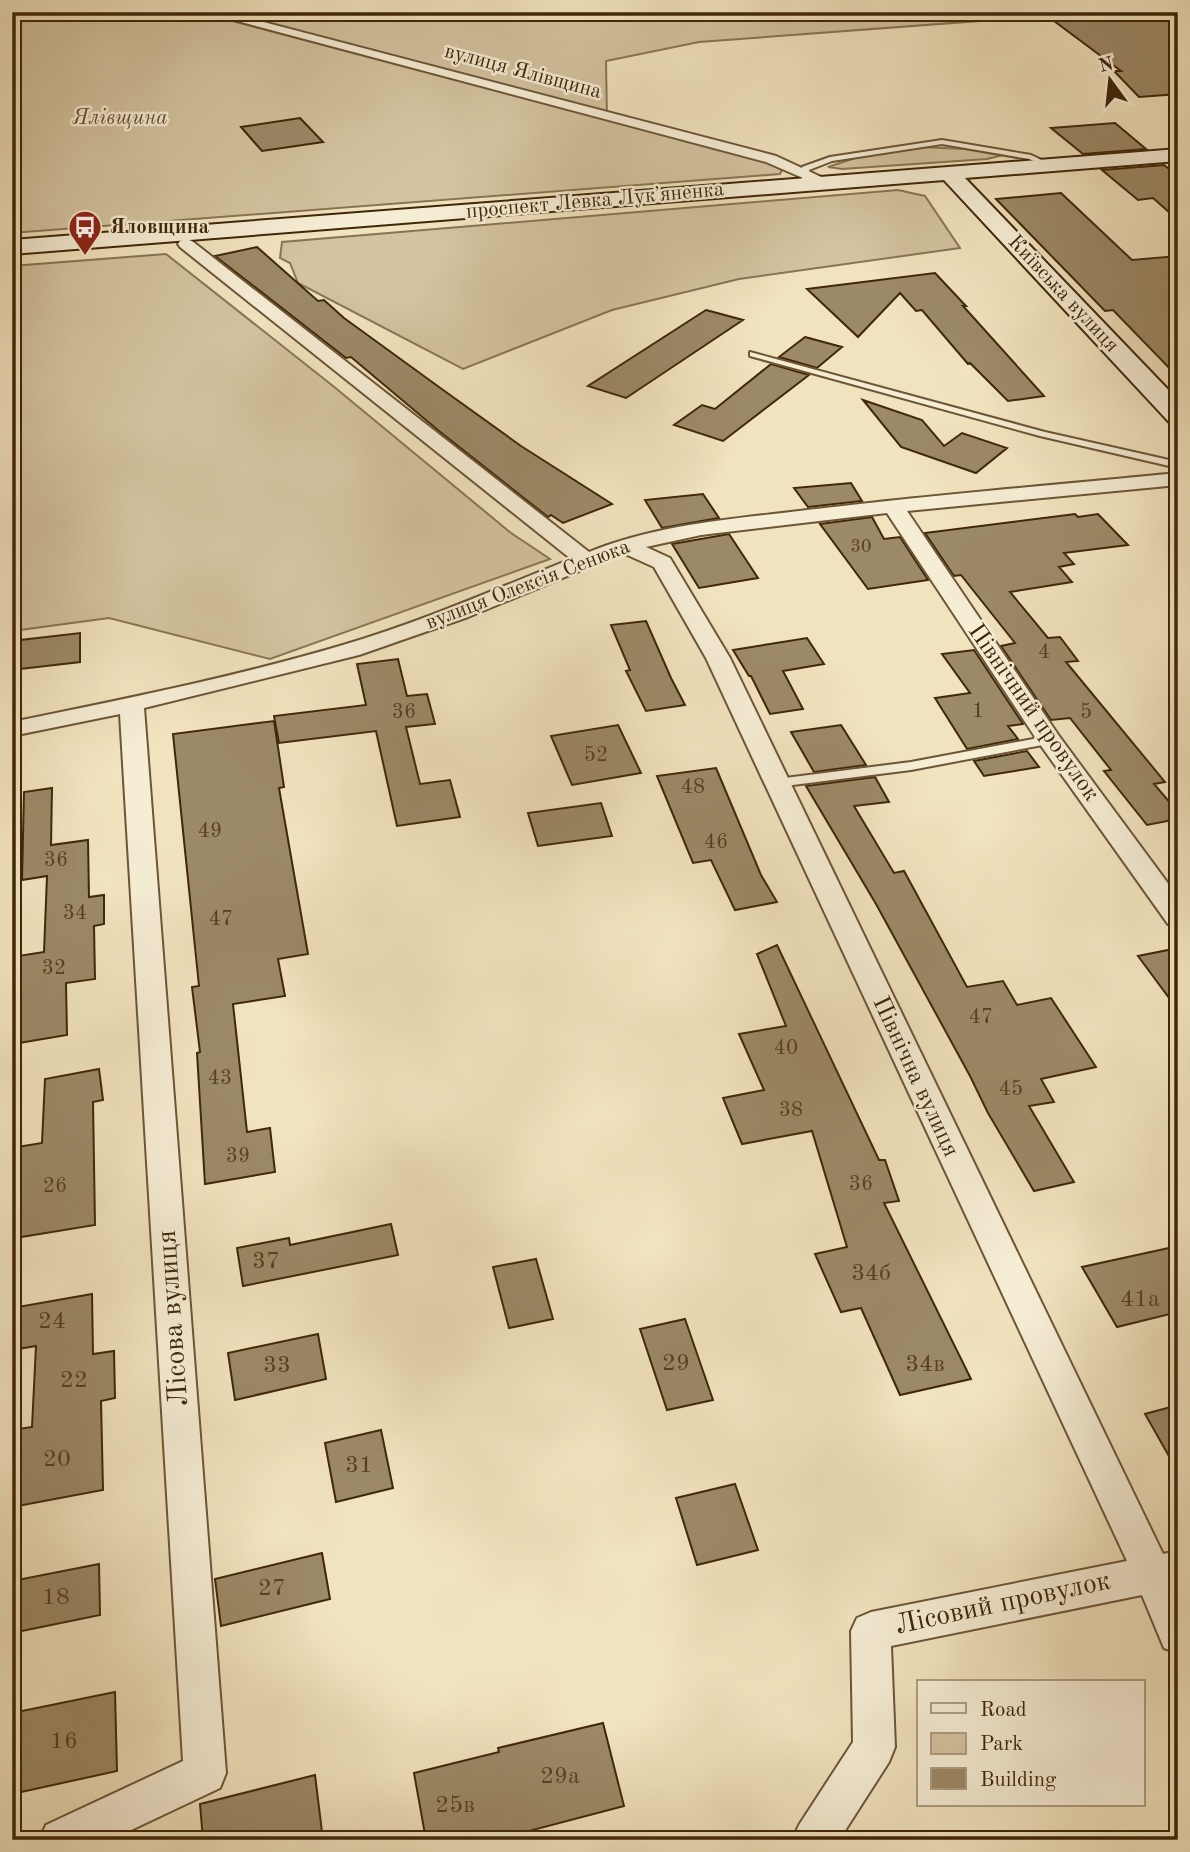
<svg xmlns="http://www.w3.org/2000/svg" width="1190" height="1852" font-family="'Old Standard TT',serif">
  <style>
    .green { fill: #d3c39f; stroke: #897554; stroke-width: 2 }
    .building { fill: #9c8967; stroke: #3f2708; stroke-width: 2 }
    .lines { fill: none; stroke-linecap: round; stroke-linejoin: round }
    .lane-casing { stroke: #6c5636; stroke-width: 4 }
    .street-casing { stroke: #6c5636; stroke-width: 4 }
    .secondary-casing { stroke: #3f2708; stroke-width: 4 }
    .lane { fill: #f6edd5; fill-rule: evenodd }
    .street { fill: #f6edd5; fill-rule: evenodd }
    .secondary { fill: #f6edd5; fill-rule: evenodd }
    .labels { text-anchor: middle; dominant-baseline: central; stroke-width: 5; stroke-linejoin: round; paint-order: stroke }
    .far-number-label { font-size: 18px; fill: #564020 }
    .far-street-label { font-size: 21px; fill: #3f2708; stroke: #f6edd5 }
    .far-park-label { font-size: 21px; font-style: italic; fill: #644e2e; stroke: #f6edd5 }
    .far-poi-label { font-size: 21px; font-weight: bold; fill: #3f2708; stroke: #f6edd5; text-anchor: start }
    .number-label { font-size: 21px; fill: #564020 }
    .street-label { font-size: 24px; fill: #3f2708; stroke: #f6edd5 }
    .near-number-label { font-size: 24px; fill: #564020 }
    .near-street-label { font-size: 28px; fill: #3f2708; stroke: #f6edd5 }
  </style>
  <rect width="100%" height="100%" fill="#f1e3be"/>
  <filter id="stains"><feTurbulence type="fractalNoise" baseFrequency=".00286" numOctaves="4"/><feColorMatrix values="0 0 0 0 .2 0 0 0 0 .09 0 0 0 0 .02 0 0 0 .5 -.17"/></filter>
  <radialGradient id="worn" r=".72"><stop offset=".6" stop-color="#630" stop-opacity="0"/><stop offset="1" stop-color="#630" stop-opacity=".3"/></radialGradient>
  <path class="green" d="M12,12H1026L1033,17L699,42L606,61L607,120L784,166L780,174L12,233Z
    M919,147L966,149L1003,155L987,159L842,169L828,167L864,155Z
    M898,190L925,196L960,248L739,279L612,310L463,369L298,283L290,263L280,258L282,242Z
    M166,254L333,386L511,533L550,559L270,659L109,618L12,631V266Z"/>
  <path class="building" d="M1042,12H1178V94L1139,97L1114,71H1121Z
    M300,118L323,142L262,151L241,127Z
    M1115,123L1146,149L1083,154L1051,128Z
    M1164,165L1178,176V220L1153,198L1138,200L1102,170Z
    M1061,193L1132,260L1178,256V377L1113,310L1105,311L996,199Z
    M257,247L318,301L324,300L344,318L439,387L521,446L612,504L563,523L551,515L548,517L439,431L351,357L346,358L215,256Z
    M935,273L966,306H963L1044,396L1008,401L970,363L968,364L922,310L916,311L900,293L858,337L807,289Z
    M706,310L743,320L626,398L588,386Z
    M805,337L842,347L817,368L779,357Z
    M771,364L809,375L723,441L674,425L702,405L715,409Z
    M863,400L922,420L944,446L962,433L1007,448L976,473L901,447Z
    M851,483L862,501L808,507L794,488Z
    M703,494L719,518L662,528L645,500Z
    M1075,514L1078,517L1098,514L1128,545L1064,553L1074,564L1059,567L1072,582L1010,592L1048,638L1060,637L1078,661L1066,662L1165,782L1154,784L1178,812V819L1147,825L1104,771L1111,770L1070,718L1051,720L1001,646L1015,643L961,575L954,576L925,533Z
    M872,517L884,539L900,537L928,580L868,589L820,524Z
    M729,534L758,578L699,588L672,544Z
    M646,621L671,678L685,705L646,711L626,671L630,670L611,625Z
    M80,633V662L12,670V641Z
    M807,638L824,664L783,671L803,709L770,714L751,676H749L733,650Z
    M974,650L1023,724L1008,726L1018,739L967,749L935,698L970,693L942,654Z
    M398,659L407,696L427,694L435,724L406,727L420,784L450,780L460,817L397,826L376,731L279,743L274,716L366,705L357,664Z
    M274,721L284,787L279,788L308,954L278,959L285,996L233,1004L247,1132L270,1128L275,1172L205,1184L197,1053L200,1052L192,987L199,986L173,734Z
    M618,725L641,773L572,785L551,736Z
    M841,725L866,765L814,772L791,732Z
    M1027,751L1039,767L984,776L974,761Z
    M716,768L761,875L777,902L735,910L711,860L693,863L657,776Z
    M875,777L889,802L854,806L894,873L904,871L967,987L1003,981L1017,1005L1051,998L1096,1067L1041,1079L1054,1102L1029,1106L1074,1182L1034,1191L988,1113L970,1076L876,904L806,786Z
    M52,788L51,845L88,840L89,897L104,895V924L94,926L95,979L66,983L67,1035L19,1043L20,989L12,991V957L44,952L47,876L22,880L24,792Z
    M601,803L612,836L538,846L528,813Z
    M777,945L879,1160H885L899,1201L884,1203L971,1379L900,1395L861,1308L841,1312L815,1254L847,1247L812,1131L742,1144L723,1098L764,1090L739,1034L786,1026L757,954Z
    M1178,948V1010L1138,956Z
    M99,1069L103,1100L93,1102L95,1225L15,1238L17,1147L42,1143L45,1079Z
    M391,1224L398,1255L243,1286L237,1248L289,1238L290,1245Z
    M1178,1246V1312L1117,1327L1082,1267Z
    M536,1259L553,1319L509,1328L493,1267Z
    M92,1294L93,1354L114,1351L115,1398L101,1401L103,1490L12,1507V1430L32,1427L36,1346L12,1350V1308Z
    M685,1319L713,1400L667,1410L640,1329Z
    M318,1334L326,1379L235,1400L228,1353Z
    M1178,1405V1472L1145,1414Z
    M381,1430L393,1488L336,1502L325,1443Z
    M735,1484L758,1550L697,1565L676,1498Z
    M322,1553L330,1599L221,1626L215,1579Z
    M99,1564L100,1615L12,1633V1581Z
    M115,1692L117,1771L12,1794V1713Z
    M603,1723L624,1806L495,1840H426L414,1773L499,1752L498,1748Z
    M315,1775L323,1840H203L200,1804Z"/>
  <g class="lines">
    <defs>
      <path id="lane" d="M942,140L1031,155L1050,164L1046,166L1029,159L942,144L832,161L809,170L810,183L806,185L802,183V167L830,157Z
        M750,352L1045,432L1178,462V468L1040,436L750,356Z
        M1049,736L1055,740L1053,743L911,770L777,787L771,783L777,779L911,762Z"/>
      <path id="street" d="M203,12H225L776,156L832,182L824,187L819,185L766,162Z
        M186,239L192,241L589,552C658,524 734,519 807,510C931,495 1054,485 1178,473V485L907,511L1059,736L1178,897V926L1168,924L1037,740L887,513L701,535L646,547L670,558L730,658L1163,1554L1178,1551V1653L1164,1648L1142,1595L891,1646L895,1747L889,1762L839,1840H792L799,1825L853,1742L851,1631L857,1618L871,1612L1127,1561L706,658L654,567L623,553L468,617L359,655L144,708L226,1773L220,1788L110,1840H39L46,1825L183,1761L120,714L12,736V722C123,699 235,677 343,645C421,622 496,589 571,559L180,247L178,244L180,241Z"/>
      <path id="secondary" d="M1178,149V161L965,178L1178,400V424L1169,422L944,180L12,254V240Z"/>
    </defs>
    <use href="#lane" class="lane-casing"/>
    <use href="#street" class="street-casing"/>
    <use href="#secondary" class="secondary-casing"/>
    <use href="#lane" class="lane"/>
    <use href="#street" class="street"/>
    <use href="#secondary" class="secondary"/>
  </g>
  <defs>
    <symbol id="bus-pin" viewBox="-11 -11 22 30"><path d="M0 17L-7.5 6A9.5 9.5 0 1 1 7.5 6Z" fill="#8f2418" stroke="#f6edd5"/><path d="M-5-6H5V4H4V6H2V4H-2V6H-4V4H-5ZM-3.5-4V0h7V-4ZM-3.5 1.2v1.5H-2V1.2ZM2 1.2v1.5H3.5V1.2Z" fill="#fff"/></symbol>
  </defs>
  <g fill-rule="evenodd">
    <use href="#bus-pin" x="66" y="208" width="38" height="52"/>
  </g>
  <g class="labels">
    <g class="far-number-label">
      <text x="861" y="547">30</text>
    </g>
    <g class="far-street-label">
      <text transform="translate(523 72) rotate(15)">вулиця Ялівщина</text>
      <text transform="translate(595 201) rotate(-5)">проспект Левка Лукʼяненка</text>
      <text transform="translate(1063 294) rotate(47)">Київська вулиця</text>
      <text transform="translate(528 585) rotate(-21)">вулиця Олексія Сенюка</text>
    </g>
    <g class="far-park-label">
      <text x="120" y="118">Ялівщина</text>
    </g>
    <g class="far-poi-label">
      <text x="110" y="227">Яловщина</text>
    </g>
    <g class="number-label">
      <text x="1044" y="652">4</text>
      <text x="978" y="711">1</text>
      <text x="404" y="712">36</text>
      <text x="1086" y="712">5</text>
      <text x="596" y="755">52</text>
      <text x="693" y="787">48</text>
      <text x="210" y="831">49</text>
      <text x="716" y="842">46</text>
      <text x="56" y="860">36</text>
      <text x="75" y="913">34</text>
      <text x="221" y="919">47</text>
      <text x="54" y="968">32</text>
      <text x="981" y="1017">47</text>
      <text x="786" y="1048">40</text>
      <text x="220" y="1078">43</text>
      <text x="1011" y="1089">45</text>
      <text x="791" y="1110">38</text>
      <text x="238" y="1156">39</text>
      <text x="861" y="1184">36</text>
      <text x="55" y="1186">26</text>
    </g>
    <g class="street-label">
      <text transform="translate(1033 713) rotate(55)">Північний провулок</text>
      <text transform="translate(915 1077) rotate(65)">Північна вулиця</text>
    </g>
    <g class="near-number-label">
      <text x="266" y="1262">37</text>
      <text x="871" y="1274">34б</text>
      <text x="1140" y="1300">41а</text>
      <text x="52" y="1322">24</text>
      <text x="676" y="1364">29</text>
      <text x="925" y="1365">34в</text>
      <text x="277" y="1366">33</text>
      <text x="74" y="1381">22</text>
      <text x="57" y="1460">20</text>
      <text x="359" y="1466">31</text>
      <text x="272" y="1589">27</text>
      <text x="56" y="1598">18</text>
      <text x="64" y="1742">16</text>
      <text x="560" y="1777">29а</text>
      <text x="455" y="1806">25в</text>
    </g>
    <g class="near-street-label">
      <text transform="translate(174 1318) rotate(-94)">Лісова вулиця</text>
      <text transform="translate(1003 1604) rotate(-12)">Лісовий провулок</text>
    </g>
  </g>
  <rect width="1190" height="1852" fill="none" stroke="#f1e3be" stroke-width="42"/>
  <rect x="14" y="14" width="1162" height="1824" fill="none" stroke="#3f2708" stroke-width="3.5"/>
  <rect x="21" y="21" width="1148" height="1810" fill="none" stroke="#3f2708" stroke-width="2"/>
  <rect x="917" y="1680" width="228" height="126" fill="#f6edd5" stroke="#ad9e83" stroke-width="2"/>
  <rect x="931" y="1703" width="35" height="10" fill="#f6edd5" stroke="#ad9e83" stroke-width="2"/>
  <text x="980" y="1716" font-size="21" fill="#3f2708">Road</text>
  <rect x="931" y="1733" width="35" height="21" fill="#d3c39f" stroke="#ad9e83" stroke-width="2"/>
  <text x="980" y="1750" font-size="21" fill="#3f2708">Park</text>
  <rect x="931" y="1768" width="35" height="21" fill="#9c8967" stroke="#ad9e83" stroke-width="2"/>
  <text x="980" y="1786" font-size="21" fill="#3f2708">Building</text>
  <g transform="translate(1110 80) rotate(345)" stroke="#f6edd5" stroke-width="5" paint-order="stroke">
  <path d="M0-5L12 26L0 18L-12 26Z" fill="#3f2708"/>
  <text y="-10" font-size="19" font-weight="bold" text-anchor="middle" fill="#3f2708">N</text>
  </g>
  <rect width="100%" height="100%" filter="url(#stains)"/>
  <rect width="100%" height="100%" fill="url(#worn)"/>
</svg>
